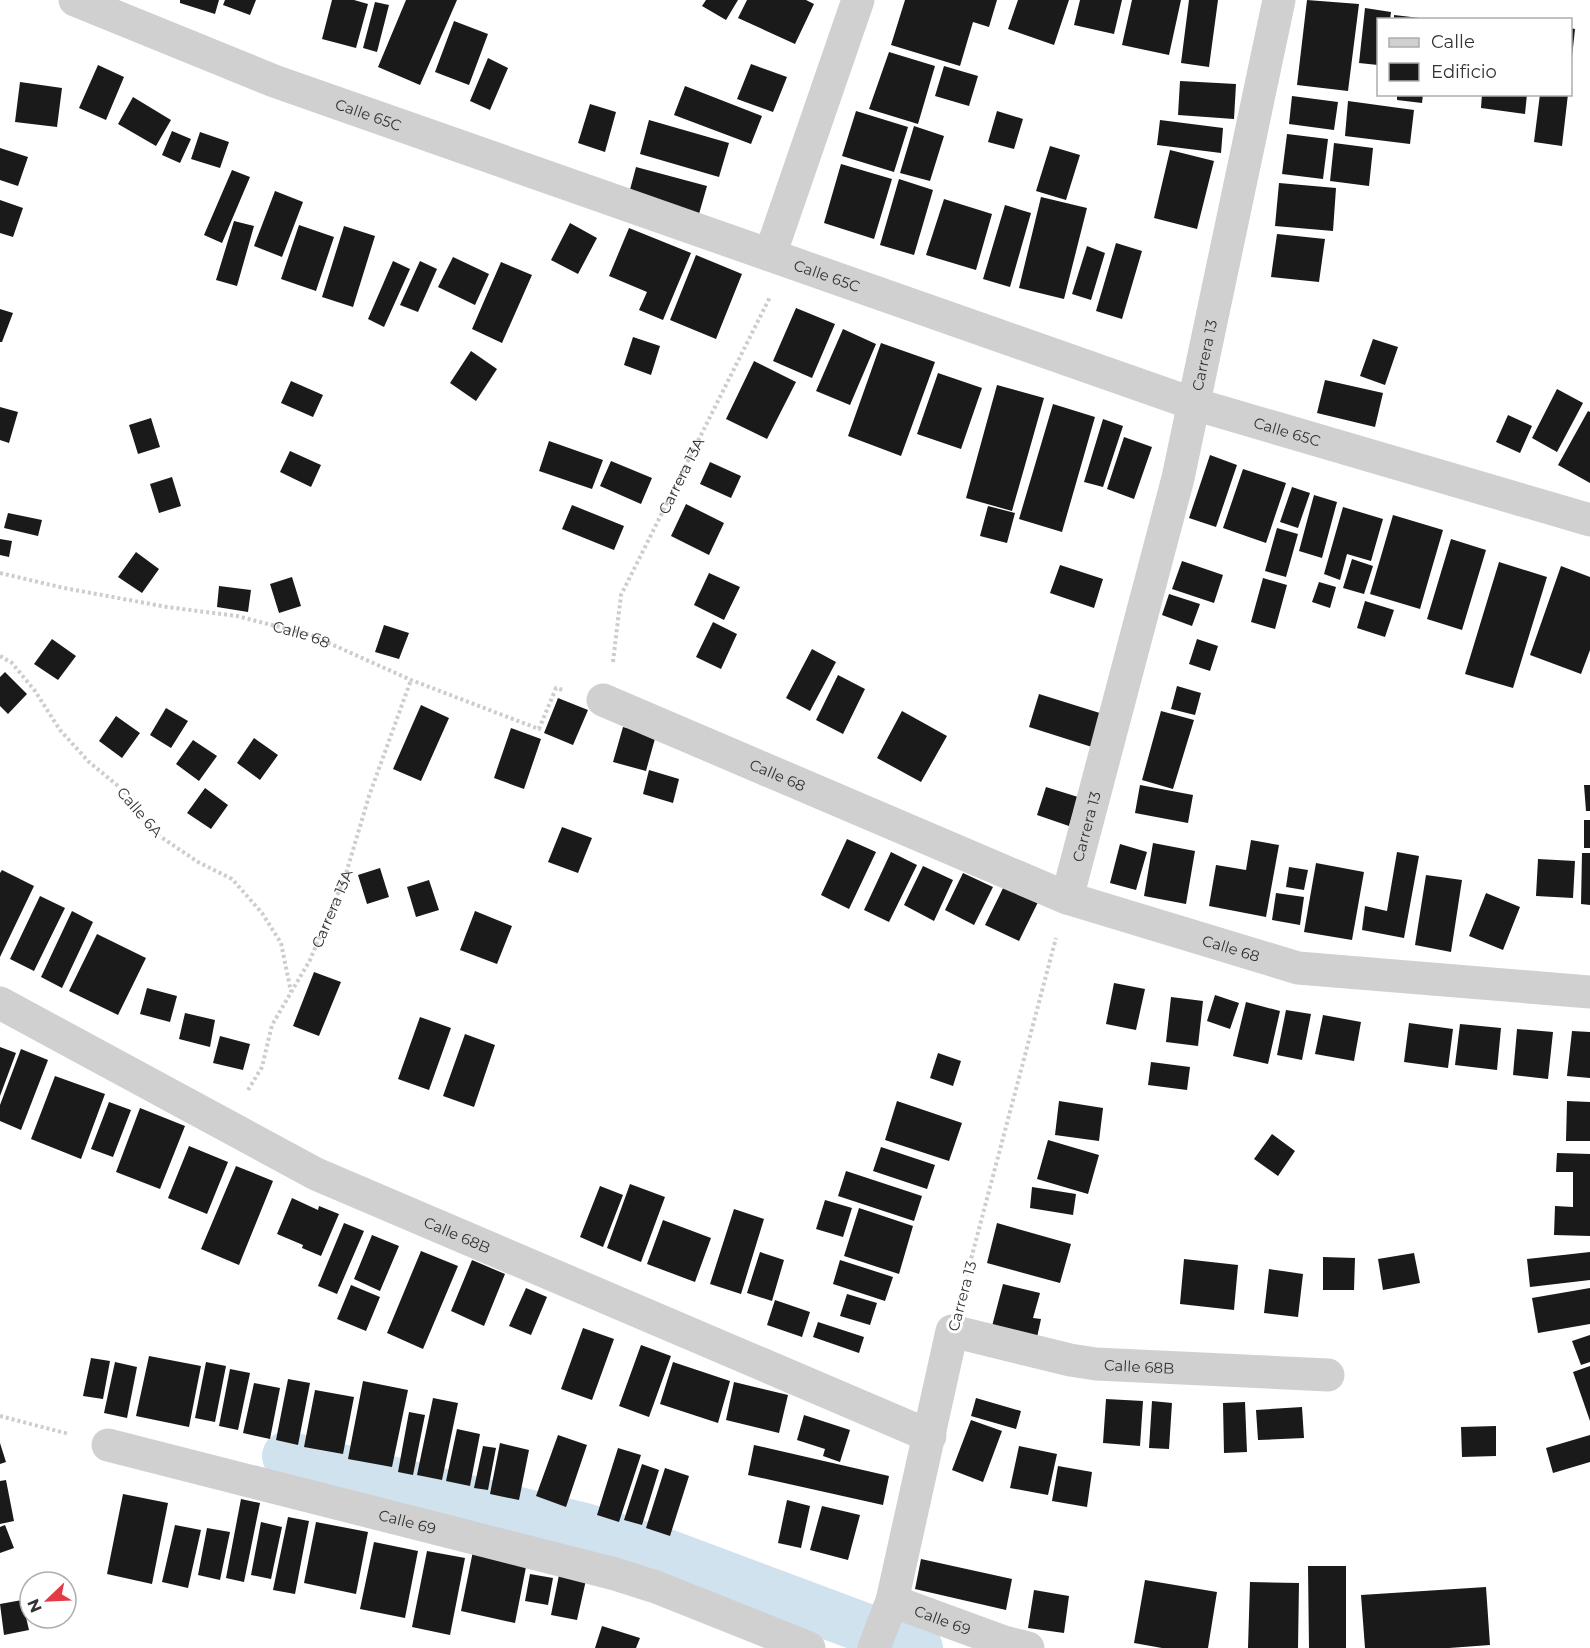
<svg xmlns="http://www.w3.org/2000/svg" width="1590" height="1648" font-family="Montserrat,sans-serif">
  <style>
    .lines { fill: none; stroke-linecap: round; stroke-linejoin: round }
    .canal { stroke: #cfe2ee; stroke-width: 50 }
    .building { fill: #1a1a1a }
    .path { stroke: #cdcdcd; stroke-width: 4; stroke-dasharray: 3 3; stroke-linecap: butt }
    .minor { stroke: #d0d0d0; stroke-width: 33 }
    .labels { text-anchor: middle; dominant-baseline: central; stroke-width: 6; stroke-linejoin: round; paint-order: stroke }
    .street-label { font-size: 15px; fill: #333; stroke: #fff }
  </style>
  <rect width="100%" height="100%" fill="#fff"/>
  <g class="lines">
    <path class="canal" d="M287,1456L585,1528L661,1552L918,1648"/>
  </g>
  <path class="building" d="M180,0H219L215,14L180,3Z
    M225,0H256L250,15L223,5Z
    M332,0H354L368,4L356,48L322,39Z
    M406,0H457L420,85L378,67Z
    M706,0H738L726,20L702,6Z
    M747,0H806L814,4L795,44L738,18Z
    M905,0H997L989,27L973,22L960,66L891,45Z
    M1018,0H1069L1054,45L1008,29Z
    M1080,0H1122L1114,34L1074,25Z
    M1132,0H1181L1169,55L1122,45Z
    M1189,0H1218L1209,67L1181,63Z
    M1307,0L1359,4L1348,91L1297,85Z
    M375,2L389,5L377,52L363,48Z
    M1365,8L1391,12L1390,20H1378V65L1359,63Z
    M1394,15L1420,18V20H1394Z
    M454,21L488,34L469,85L435,72Z
    M1570,28L1575,29L1572,57H1570Z
    M889,52L935,66L918,124L869,109Z
    M488,58L508,68L490,110L470,101Z
    M751,64L787,77L773,112L737,99Z
    M98,65L124,77L106,120L79,108Z
    M944,66L978,76L969,106L935,96Z
    M1180,81L1236,84L1234,119L1178,115Z
    M20,82L62,88L57,127L15,122Z
    M685,86L762,116L751,144L674,115Z
    M1397,94H1423L1422,103L1397,100Z
    M1482,94H1527L1525,114L1481,108Z
    M1540,94H1568L1562,146L1534,142Z
    M1292,96L1338,102L1334,130L1289,124Z
    M133,97L171,120L156,146L118,124Z
    M1348,101L1414,110L1410,144L1345,136Z
    M590,104L616,112L605,152L578,143Z
    M856,111L908,127L894,172L842,156Z
    M997,111L1023,119L1014,149L988,142Z
    M649,120L729,143L719,177L640,154Z
    M1160,120L1223,128L1221,153L1157,145Z
    M914,126L944,136L930,181L900,173Z
    M172,131L191,139L180,163L162,155Z
    M200,132L229,142L220,168L191,159Z
    M1287,134L1328,139L1323,179L1282,174Z
    M1334,143L1373,148L1369,186L1330,181Z
    M1050,146L1080,155L1066,200L1036,191Z
    M0,148L28,157L18,186L0,180Z
    M1170,150L1214,161L1197,229L1154,218Z
    M841,164L892,179L874,239L824,223Z
    M636,167L707,186L697,221L627,201Z
    M232,170L250,177L222,243L204,235Z
    M899,179L933,190L914,255L880,245Z
    M1279,183L1336,188L1333,231L1275,226Z
    M275,191L303,202L282,257L254,246Z
    M1041,197L1087,208L1064,299L1019,288Z
    M944,199L992,214L976,270L926,255Z
    M0,200L23,208L13,237L0,233Z
    M1005,205L1031,213L1010,287L983,279Z
    M234,221L254,226L237,286L216,280Z
    M570,223L597,238L578,274L551,260Z
    M299,225L334,237L316,291L281,279Z
    M344,226L375,236L353,307L322,297Z
    M629,228L691,253L663,320L639,310L647,292L609,276Z
    M1277,234L1325,239L1319,282L1271,277Z
    M1116,243L1142,251L1122,319L1096,311Z
    M1087,246L1105,253L1091,300L1072,294Z
    M696,255L742,274L716,339L670,320Z
    M453,257L489,274L475,305L438,287Z
    M393,261L410,269L384,327L368,319Z
    M420,261L437,269L418,312L400,305Z
    M501,262L532,275L502,343L472,329Z
    M796,308L835,324L812,378L773,361Z
    M0,309L13,313L2,342H0Z
    M843,329L876,344L850,405L816,391Z
    M633,337L660,346L651,375L624,365Z
    M1373,339L1398,347L1385,385L1360,376Z
    M881,343L935,362L901,456L848,436Z
    M471,351L497,369L476,401L450,383Z
    M754,361L796,382L767,439L726,419Z
    M938,373L982,388L961,449L917,434Z
    M1325,380L1383,393L1375,427L1317,413Z
    M291,381L323,395L313,417L281,403Z
    M997,385L1044,398L1012,511L966,498Z
    M1557,389L1583,403L1557,452L1532,438Z
    M1053,404L1095,417L1062,532L1019,519Z
    M0,407L18,412L9,443L0,440Z
    M1588,411L1590,412V483L1558,465Z
    M1508,415L1532,426L1520,453L1496,442Z
    M151,418L160,447L138,454L129,425Z
    M1103,419L1123,426L1103,487L1084,482Z
    M1124,437L1152,447L1134,499L1107,489Z
    M549,441L603,460L592,489L539,471Z
    M290,451L321,465L311,487L280,472Z
    M1210,455L1237,465L1216,527L1189,518Z
    M611,461L652,478L641,504L600,486Z
    M710,462L741,476L731,498L700,484Z
    M1243,469L1286,483L1266,543L1223,528Z
    M172,477L181,506L159,513L150,484Z
    M1292,487L1310,493L1298,528L1280,522Z
    M1314,495L1337,502L1322,558L1299,551Z
    M686,504L724,523L709,555L671,536Z
    M572,505L624,526L614,550L562,529Z
    M988,506L1015,513L1007,543L980,536Z
    M1343,507L1383,519L1371,561L1347,554L1340,580L1324,574Z
    M8,513L42,520L38,536L4,528Z
    M1393,515L1443,530L1420,609L1370,594Z
    M1277,528L1298,534L1286,577L1265,571Z
    M0,539L12,541L9,557L0,555Z
    M1451,539L1486,550L1462,630L1427,619Z
    M136,552L159,569L142,593L118,577Z
    M1352,559L1373,566L1364,594L1343,588Z
    M1182,561L1223,575L1214,603L1172,589Z
    M1499,562L1547,577L1513,688L1465,674Z
    M1060,565L1103,579L1094,608L1050,593Z
    M1561,566L1590,577V650L1581,674L1530,655Z
    M709,573L740,587L724,620L694,605Z
    M292,577L301,606L279,613L270,584Z
    M1263,578L1287,585L1275,629L1251,622Z
    M1319,582L1336,587L1330,608L1312,602Z
    M219,586L251,590L248,612L217,607Z
    M1169,594L1200,604L1192,626L1162,615Z
    M1365,601L1394,610L1385,637L1357,628Z
    M713,622L737,634L721,669L696,657Z
    M384,625L409,633L399,659L375,652Z
    M52,639L76,656L58,680L34,664Z
    M1197,639L1218,646L1210,671L1189,664Z
    M812,649L836,662L810,711L786,698Z
    M5,672L27,694L8,714L0,706V677Z
    M838,675L865,689L843,734L816,720Z
    M1177,686L1201,693L1195,715L1171,709Z
    M1039,694L1103,714L1092,747L1029,727Z
    M558,698L588,710L573,745L544,733Z
    M421,705L449,718L421,781L393,769Z
    M166,708L188,721L171,748L150,735Z
    M902,711L947,736L921,782L877,758Z
    M1161,711L1194,720L1173,789L1142,780Z
    M116,716L140,733L122,758L99,741Z
    M623,727L656,735L646,771L613,762Z
    M511,728L541,739L524,789L494,778Z
    M254,738L278,755L260,780L237,763Z
    M193,740L217,756L199,781L176,764Z
    M649,770L679,779L673,803L643,794Z
    M1140,785L1193,795L1188,823L1135,813Z
    M1584,785H1590V811H1586Z
    M1046,787L1078,797L1069,826L1037,815Z
    M205,788L228,805L211,829L187,813Z
    M1584,820H1590V848H1584Z
    M562,827L592,838L578,873L548,862Z
    M847,839L876,852L849,909L821,895Z
    M1251,840L1279,845L1266,917L1209,906L1216,865L1246,870Z
    M1153,843L1195,851L1186,904L1144,896Z
    M1120,844L1147,852L1136,890L1110,883Z
    M891,852L917,865L889,922L864,910Z
    M1397,852L1419,856L1404,938L1362,930L1365,906L1387,911Z
    M1582,853H1590V905L1581,904Z
    M1538,859L1575,861L1573,898L1536,896Z
    M1316,863L1364,872L1352,940L1304,932Z
    M923,866L953,880L934,921L904,905Z
    M1289,867L1308,870L1304,890L1286,887Z
    M380,868L389,897L367,904L358,875Z
    M2,870L34,886L0,957V873Z
    M963,873L993,887L974,925L945,910Z
    M1426,875L1462,880L1451,952L1415,945Z
    M429,880L439,910L416,917L407,887Z
    M1006,882L1040,898L1019,941L985,925Z
    M1276,893L1304,897L1300,925L1272,920Z
    M1486,893L1520,907L1503,950L1469,936Z
    M40,896L65,908L34,971L10,959Z
    M72,911L93,922L62,988L41,977Z
    M475,911L512,926L497,964L460,950Z
    M97,934L146,958L118,1015L69,991Z
    M314,972L341,982L319,1036L293,1026Z
    M1114,983L1145,989L1136,1030L1106,1024Z
    M147,988L177,996L170,1022L140,1014Z
    M1215,995L1239,1003L1230,1029L1207,1021Z
    M1171,997L1203,1001L1198,1046L1166,1042Z
    M1246,1002L1280,1011L1268,1064L1233,1056Z
    M1286,1010L1311,1014L1302,1060L1277,1055Z
    M185,1013L215,1020L210,1047L179,1039Z
    M1323,1015L1361,1022L1354,1061L1315,1054Z
    M420,1017L451,1028L429,1090L398,1079Z
    M1409,1023L1453,1029L1448,1068L1404,1062Z
    M1460,1024L1501,1028L1497,1070L1455,1065Z
    M1517,1029L1553,1032L1548,1079L1513,1075Z
    M1572,1031L1590,1032V1078L1567,1076Z
    M465,1034L495,1045L474,1107L443,1096Z
    M220,1036L250,1044L243,1070L213,1063Z
    M0,1047L16,1053L0,1096Z
    M21,1049L48,1060L21,1130L0,1121V1105Z
    M938,1053L961,1061L953,1086L930,1078Z
    M1151,1062L1190,1067L1187,1090L1148,1085Z
    M55,1076L105,1094L81,1159L31,1139Z
    M897,1101L962,1123L949,1161L885,1140Z
    M1059,1101L1103,1108L1099,1141L1055,1135Z
    M1567,1101L1590,1102V1141H1566Z
    M109,1102L131,1110L113,1157L91,1149Z
    M140,1108L185,1126L160,1189L116,1172Z
    M1272,1134L1295,1151L1278,1176L1254,1159Z
    M1048,1140L1099,1155L1088,1194L1037,1179Z
    M189,1146L228,1162L207,1214L168,1198Z
    M881,1147L935,1165L927,1189L873,1171Z
    M1557,1153L1590,1154V1236L1554,1235L1555,1206L1573,1207V1172H1556Z
    M236,1166L273,1181L239,1265L201,1249Z
    M846,1171L922,1196L914,1221L838,1196Z
    M630,1184L665,1197L641,1262L607,1248Z
    M600,1186L623,1195L603,1247L580,1237Z
    M1032,1187L1076,1194L1073,1215L1030,1208Z
    M292,1198L318,1210L319,1206L339,1214L321,1256L302,1248L303,1245L277,1234Z
    M825,1200L852,1208L843,1237L816,1229Z
    M859,1208L913,1226L899,1274L844,1256Z
    M734,1209L764,1219L741,1294L710,1284Z
    M663,1220L711,1238L695,1282L647,1264Z
    M344,1223L364,1231L337,1294L318,1286Z
    M997,1223L1071,1244L1060,1283L987,1263Z
    M372,1235L399,1246L380,1291L354,1279Z
    M421,1251L458,1266L423,1349L387,1333Z
    M760,1252L784,1260L772,1301L747,1293Z
    M1590,1252V1280L1530,1287L1527,1259Z
    M1414,1253L1420,1283L1383,1290L1378,1259Z
    M1323,1257L1355,1258L1354,1290H1323Z
    M1184,1259L1238,1265L1234,1310L1180,1304Z
    M472,1260L505,1274L484,1326L451,1311Z
    M840,1260L893,1277L885,1301L833,1284Z
    M1269,1269L1303,1274L1298,1317L1264,1313Z
    M1003,1284L1040,1293L1033,1318L1041,1319L1036,1342L991,1330Z
    M351,1285L380,1297L366,1331L337,1319Z
    M526,1288L547,1297L531,1335L509,1326Z
    M1590,1288V1324L1538,1333L1532,1298Z
    M847,1294L877,1303L870,1325L840,1316Z
    M775,1300L810,1312L802,1337L767,1325Z
    M818,1322L864,1337L859,1353L813,1337Z
    M583,1328L614,1339L592,1400L561,1389Z
    M1590,1335V1362L1581,1365L1572,1341Z
    M641,1345L671,1356L649,1417L619,1406Z
    M149,1356L201,1366L189,1427L136,1416Z
    M91,1358L110,1361L103,1399L83,1396Z
    M115,1362L137,1367L127,1418L104,1413Z
    M206,1362L226,1366L215,1422L195,1418Z
    M673,1362L730,1381L718,1423L660,1404Z
    M1590,1366V1421L1573,1372Z
    M230,1369L250,1373L238,1430L219,1426Z
    M288,1379L310,1383L298,1445L276,1440Z
    M363,1381L408,1390L392,1467L348,1459Z
    M734,1382L788,1395L779,1433L726,1420Z
    M254,1383L280,1388L270,1439L243,1433Z
    M315,1390L354,1397L343,1454L304,1447Z
    M433,1398L458,1403L442,1480L417,1475Z
    M976,1398L1021,1411L1016,1429L971,1416Z
    M1106,1399L1143,1401L1140,1446L1103,1443Z
    M1152,1401L1172,1403L1169,1449L1149,1448Z
    M1245,1402L1247,1452L1224,1453L1223,1403Z
    M1302,1407L1304,1438L1258,1440L1256,1410Z
    M409,1412L425,1415L413,1475L398,1472Z
    M804,1415L850,1430L840,1462L823,1456L825,1449L797,1440Z
    M971,1420L1002,1431L983,1482L952,1470Z
    M1496,1426V1456L1462,1457L1461,1427Z
    M457,1429L480,1434L470,1486L446,1481Z
    M558,1435L587,1445L566,1507L536,1496Z
    M1590,1435V1462L1553,1473L1546,1448Z
    M0,1443L6,1462L0,1464Z
    M500,1443L529,1450L519,1500L490,1494Z
    M754,1445L889,1476L883,1505L748,1475Z
    M483,1446L496,1448L488,1490L474,1488Z
    M1019,1446L1057,1454L1048,1495L1010,1488Z
    M618,1448L641,1455L619,1522L597,1515Z
    M642,1464L659,1470L642,1525L624,1520Z
    M1058,1466L1092,1472L1087,1507L1052,1501Z
    M665,1468L689,1476L670,1536L646,1528Z
    M6,1480L14,1521L0,1524V1481Z
    M123,1494L168,1503L152,1584L107,1574Z
    M241,1499L260,1503L244,1582L226,1578Z
    M787,1500L810,1506L801,1548L778,1543Z
    M822,1506L860,1515L848,1560L810,1550Z
    M288,1517L309,1521L295,1594L273,1590Z
    M261,1522L282,1527L271,1579L251,1575Z
    M316,1522L368,1532L356,1594L304,1583Z
    M5,1525L14,1548L0,1553V1527Z
    M175,1525L201,1530L188,1588L162,1582Z
    M207,1528L230,1532L220,1580L198,1575Z
    M374,1542L418,1551L405,1618L360,1609Z
    M427,1551L465,1558L450,1635L412,1627Z
    M473,1551L527,1562L515,1623L461,1611Z
    M921,1559L1012,1579L1006,1610L915,1589Z
    M1308,1566H1346V1648H1309Z
    M530,1574L553,1578L548,1605L525,1601Z
    M559,1575L586,1580L577,1620L551,1615Z
    M1145,1580L1217,1592L1208,1648H1162L1134,1643Z
    M1250,1582L1299,1583L1298,1648H1248Z
    M1486,1587L1490,1645L1449,1648H1365L1361,1595Z
    M1034,1590L1069,1596L1064,1633L1028,1628Z
    M22,1600L29,1630L4,1635L0,1604Z
    M602,1626L640,1638L636,1648H595Z"/>
  <g class="lines">
    <g class="path">
      <path id="s1" d="M0,573L64,588L167,607L237,616L311,635L411,680L539,729L556,688L563,690"/>
      <path d="M0,656L12,663L35,691L60,730L89,762L123,790L158,835L198,862L232,879L262,913L281,943L291,992"/>
      <path id="s2" d="M613,662L621,595L770,297"/>
      <path id="s3" d="M248,1090L262,1067L272,1025L310,960L345,877L369,796L411,680"/>
      <path d="M962,1293L1056,938"/>
      <path d="M0,1416L69,1434"/>
    </g>
    <g class="minor">
      <path id="s4" d="M75,0L274,81L1194,404L1590,520"/>
      <path d="M770,255L858,0"/>
      <path id="s5" d="M603,700L1067,898L1298,968L1590,992"/>
      <path id="s6" d="M1067,898L1178,478L1279,0"/>
      <path id="s7" d="M0,1003L316,1174L930,1436"/>
      <path id="s8" d="M108,1445L615,1574L656,1587L809,1648"/>
      <path id="s9" d="M892,1601L1004,1642L1028,1648"/>
      <path id="s10" d="M874,1648L892,1601L952,1331L1070,1360L1096,1364L1328,1375"/>
    </g>
  </g>
  <g class="labels">
    <g class="street-label">
      <text stroke="none"><textPath href="#s4" startOffset="315">Calle 65C</textPath></text>
      <text stroke="none"><textPath href="#s4" startOffset="801">Calle 65C</textPath></text>
      <text stroke="none"><textPath href="#s6" startOffset="560">Carrera 13</textPath></text>
      <text stroke="none"><textPath href="#s4" startOffset="1287">Calle 65C</textPath></text>
      <text stroke="none"><textPath href="#s2" startOffset="201">Carrera 13A</textPath></text>
      <text stroke="none"><textPath href="#s1" startOffset="308">Calle 68</textPath></text>
      <text stroke="none"><textPath href="#s5" startOffset="190">Calle 68</textPath></text>
      <text transform="translate(140 812) rotate(49)">Calle 6A</text>
      <text stroke="none"><textPath href="#s6" startOffset="74">Carrera 13</textPath></text>
      <text stroke="none"><textPath href="#s3" startOffset="201">Carrera 13A</textPath></text>
      <text stroke="none"><textPath href="#s5" startOffset="676">Calle 68</textPath></text>
      <text stroke="none"><textPath href="#s7" startOffset="513">Calle 68B</textPath></text>
      <text transform="translate(962 1296) rotate(-75)">Carrera 13</text>
      <text stroke="none"><textPath href="#s10" startOffset="518">Calle 68B</textPath></text>
      <text stroke="none"><textPath href="#s8" startOffset="309">Calle 69</textPath></text>
      <text stroke="none"><textPath href="#s9" startOffset="54">Calle 69</textPath></text>
    </g>
  </g>
  <rect x="1377" y="18" width="195" height="78" fill="#ffffff" stroke="#adadad" stroke-width="1.5"/>
  <rect x="1389" y="38" width="30" height="9" fill="#d0d0d0" stroke="#adadad" stroke-width="1.5"/>
  <text x="1431" y="48" font-size="18" fill="#333333">Calle</text>
  <rect x="1389" y="63" width="30" height="18" fill="#1a1a1a" stroke="#adadad" stroke-width="1.5"/>
  <text x="1431" y="78" font-size="18" fill="#333333">Edificio</text>
  <g transform="translate(48 1600) rotate(247)"><circle r="28" fill="#ffffff" stroke="#adadad" stroke-width="1.5"/>
  <path d="M0-4.5L10 22L0 15L-10 22Z" fill="#e63946"/>
  <text y="-9" font-size="16" font-weight="bold" text-anchor="middle" fill="#333333">N</text>
  </g>
</svg>
